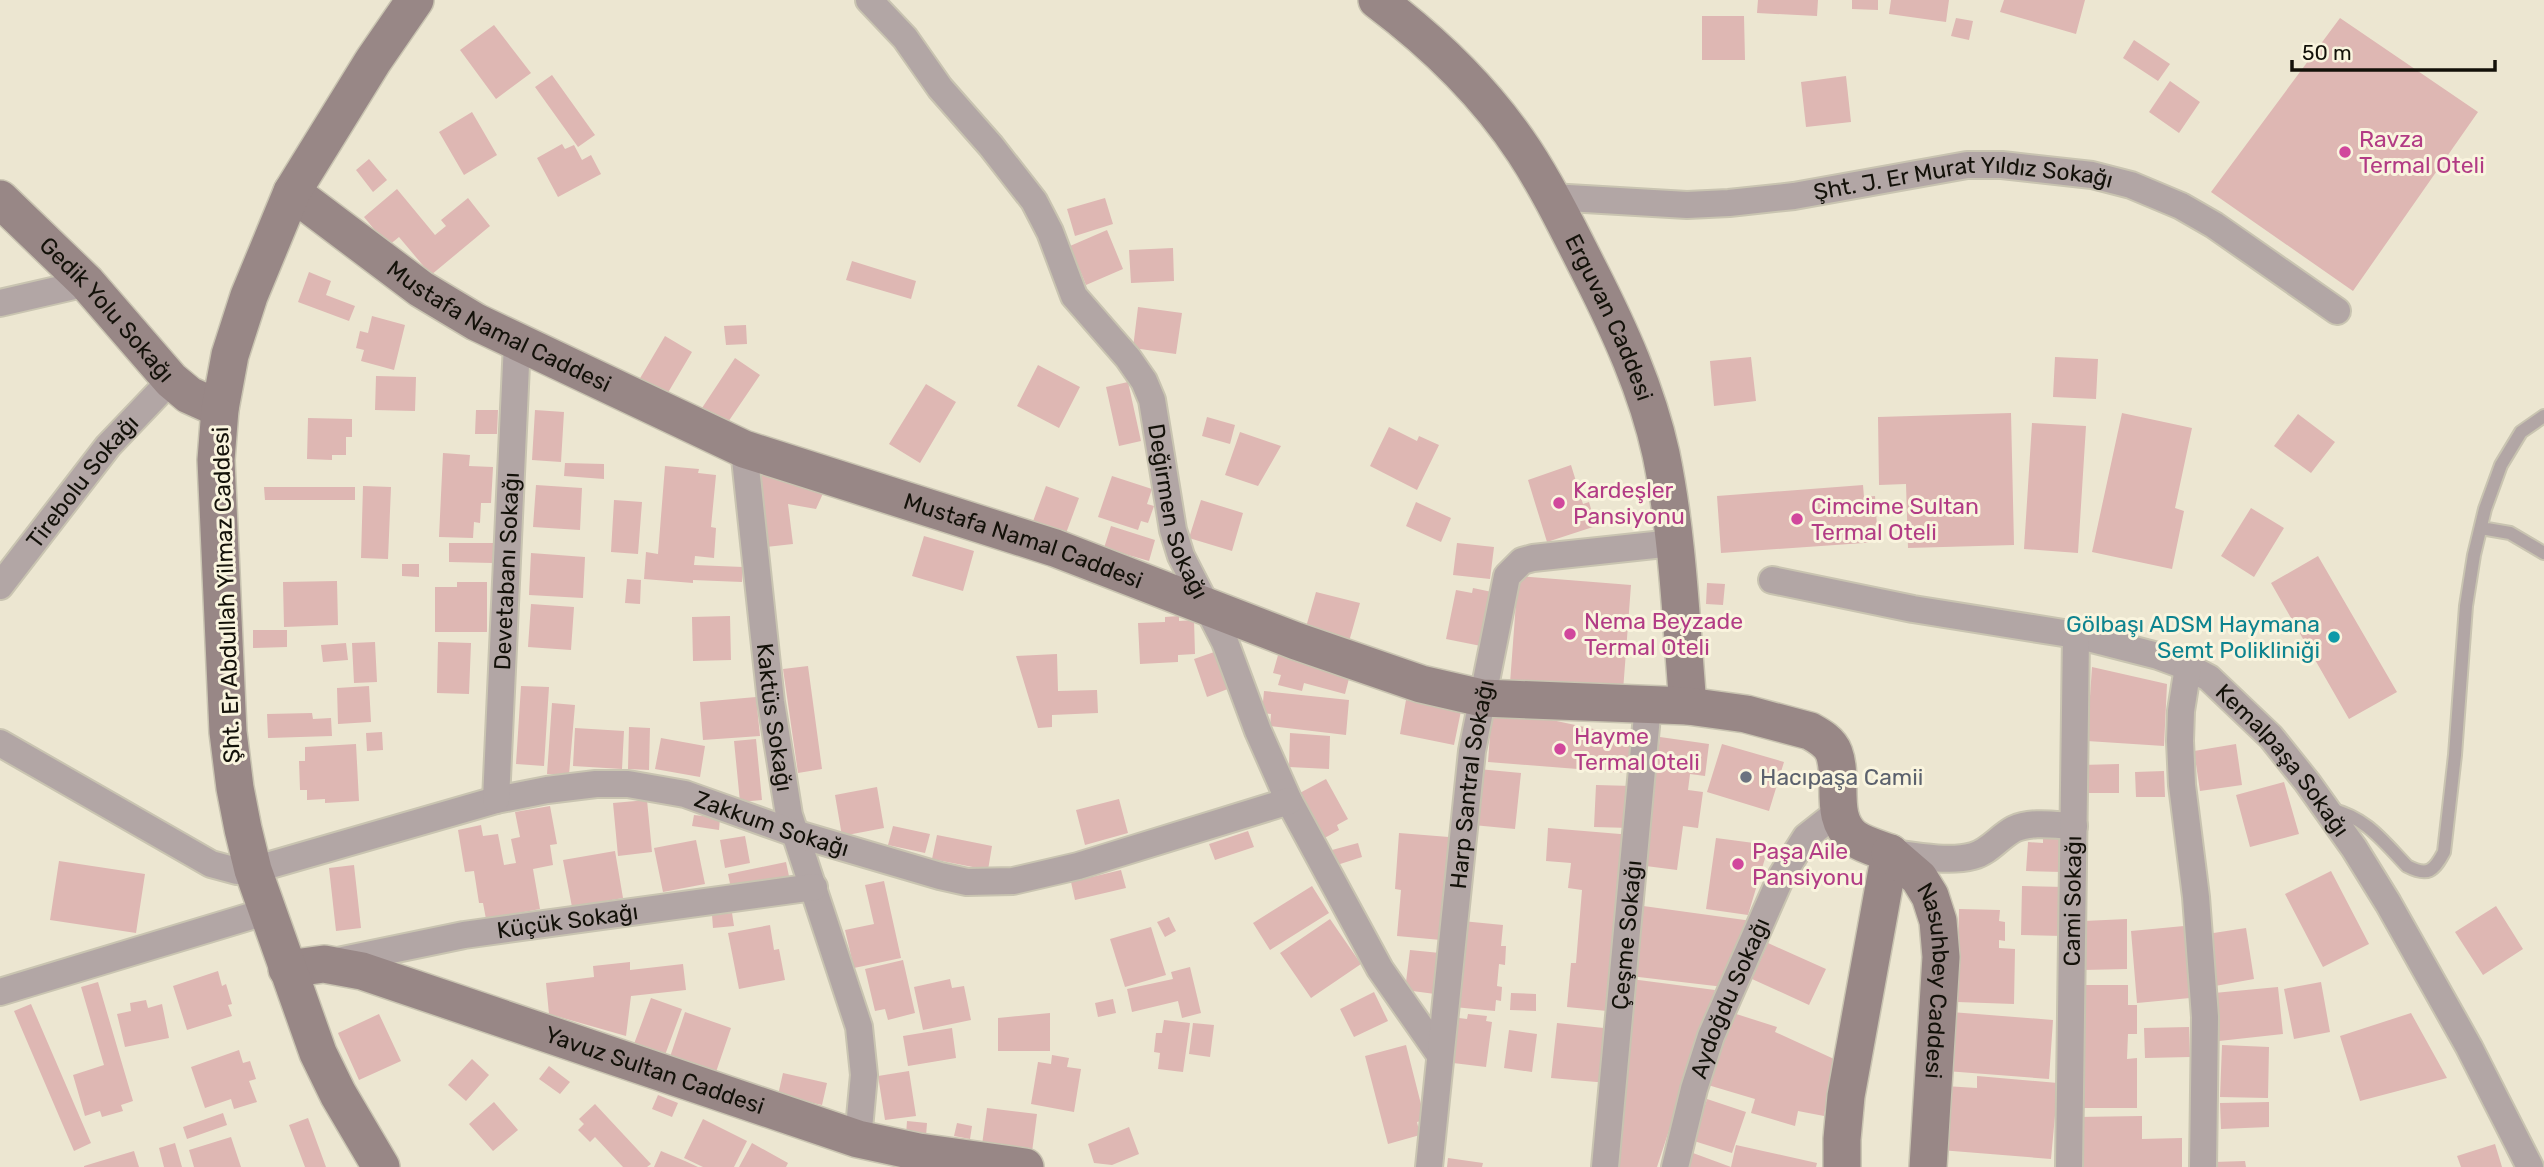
<svg xmlns="http://www.w3.org/2000/svg" width="2544" height="1167" font-family="Rubik,sans-serif">
  <style>
    .building { fill: #deb7b3 }
    .lines { fill: none; stroke-linecap: round; stroke-linejoin: round }
    .lane-casing { stroke: #c9c4b1; stroke-width: 16 }
    .street-casing { stroke: #c9c4b1; stroke-width: 30 }
    .secondary-casing { stroke: #c9c4b1; stroke-width: 40 }
    .lane { stroke: #b2a6a5; stroke-width: 12 }
    .street { stroke: #b2a6a5; stroke-width: 26 }
    .secondary { stroke: #988786; stroke-width: 37 }
    .hotel-dot { fill: #d1479c; stroke: #f9f4de; stroke-width: 2.5 }
    .culture-dot { fill: #0f9aa8; stroke: #f9f4de; stroke-width: 2.5 }
    .worship-dot { fill: #6b7280; stroke: #f9f4de; stroke-width: 2.5 }
    .labels { text-anchor: middle; dominant-baseline: central; stroke-width: 6; stroke-linejoin: round; paint-order: stroke }
    .hotel-label { font-size: 23px; fill: #b23c85; stroke: #f9f4de; text-anchor: start }
    .street-label { font-size: 23px; fill: #131109; stroke: #f9f4de }
    .culture-label { font-size: 23px; fill: #0d838f; stroke: #f9f4de; text-anchor: end }
    .worship-label { font-size: 23px; fill: #5b616d; stroke: #f9f4de; text-anchor: start }
  </style>
  <rect width="100%" height="100%" fill="#ece6d1"/>
  <path class="building" d="M1758,0H1818L1817,16L1757,13Z
    M1852,0H1878V10L1852,9Z
    M1891,0H1949L1946,22L1889,14Z
    M2004,0H2085L2076,34L2000,12Z
    M1702,16H1744L1745,60H1702Z
    M1956,18L1973,21L1969,40L1951,36Z
    M2340,18L2478,112L2353,291L2211,192Z
    M494,25L531,73L496,99L460,50Z
    M2134,40L2170,64L2158,81L2123,58Z
    M552,75L595,135L578,147L535,87Z
    M1846,76L1851,122L1806,127L1801,82Z
    M2170,81L2200,102L2179,133L2149,112Z
    M472,112L497,155L464,175L439,132Z
    M562,144L565,149L574,145L582,160L591,155L601,174L558,197L537,158Z
    M369,159L387,180L373,192L356,170Z
    M397,189L435,235L446,226L441,220L468,198L490,226L431,275L399,237L388,246L364,217Z
    M1105,198L1113,224L1075,236L1067,209Z
    M1107,230L1123,269L1086,285L1070,246Z
    M1173,248L1174,281L1131,283L1129,250Z
    M852,261L916,281L911,299L846,280Z
    M309,272L331,281L326,295L355,306L349,321L298,302Z
    M1138,307L1182,313L1176,354L1133,348Z
    M372,316L405,325L394,370L361,361L364,350L356,348L360,331L368,333Z
    M746,325L747,344L726,345L724,326Z
    M665,336L692,352L666,396L639,380Z
    M1751,357L1756,401L1714,406L1710,361Z
    M2055,357L2098,359L2096,399L2053,397Z
    M735,358L760,375L726,425L702,408Z
    M1038,365L1080,387L1059,428L1017,406Z
    M376,376L416,377L415,411L375,410Z
    M1128,382L1141,441L1119,446L1106,387Z
    M926,384L956,402L920,463L889,444Z
    M476,410H498L497,434H475Z
    M535,410L564,412L561,462L532,460Z
    M2011,413L2014,545L1908,548L1906,484L1879,485L1878,417Z
    M2122,413L2192,428L2175,508L2184,511L2172,569L2092,552Z
    M2298,414L2335,442L2311,473L2274,446Z
    M1207,417L1235,425L1230,444L1202,436Z
    M308,418L352,419V437H346V455H332V460L307,459Z
    M2032,423L2086,426L2078,553L2024,549Z
    M1389,427L1417,441L1419,436L1439,445L1417,490L1370,466Z
    M1240,432L1281,446L1258,486L1225,475Z
    M443,453L470,455L469,466L493,467L491,503H481L480,523L474,522L473,538L439,537Z
    M565,463L604,464V479L564,476Z
    M1571,465L1583,504L1589,502L1596,526L1547,542L1528,480Z
    M665,466L699,469L698,473L716,475L711,527L716,528L714,558L695,556L694,565L743,567L742,582L693,580V583L644,579L646,552L658,554Z
    M757,472L825,489L816,509L788,504L793,544L766,547Z
    M1112,476L1152,489L1147,504L1154,506L1148,523L1141,521L1138,530L1098,517Z
    M536,485L582,488L580,530L533,527Z
    M1863,485L1864,497L1875,496L1878,542L1721,553L1717,496Z
    M363,486L391,487L388,559L361,558Z
    M1046,486L1079,498L1065,536L1032,524Z
    M264,487H355V500H265Z
    M614,500L642,502L638,554L611,552Z
    M1201,500L1243,513L1232,551L1189,538Z
    M1416,502L1451,518L1441,542L1406,526Z
    M2251,508L2284,528L2254,577L2221,556Z
    M1111,526L1155,540L1149,561L1104,548Z
    M924,536L974,551L963,591L912,576Z
    M449,543H493V563L449,562Z
    M1457,543L1494,547L1490,579L1453,575Z
    M531,553L585,557L583,598L529,595Z
    M2318,556L2397,692L2349,719L2271,583Z
    M402,564H419V577L402,576Z
    M1518,576L1631,585L1623,691L1510,683Z
    M627,579L641,580L640,604L625,603Z
    M337,581L338,625L284,627L283,582Z
    M457,582H487V632H435V587H457Z
    M1707,583L1725,584L1723,605L1706,604Z
    M1473,588L1492,592L1481,646L1446,639L1456,590L1472,593Z
    M1316,592L1360,603L1348,645L1304,634Z
    M531,604L574,607L571,650L528,647Z
    M730,616L731,660L693,661L692,617Z
    M1179,616V621L1194,620L1195,654L1178,655V662L1140,664L1138,623L1165,622V617Z
    M253,630H287V647L253,648Z
    M375,642L377,682L354,683L352,643Z
    M438,642L471,643L469,694L437,693Z
    M346,643L348,660L323,662L321,645Z
    M1280,648L1352,667L1345,694L1304,683L1302,691L1278,685L1281,675L1273,673Z
    M1220,650L1233,687L1207,697L1194,659Z
    M1057,654L1058,691L1097,690L1098,713L1052,715V727L1038,728L1016,656Z
    M808,666L822,769L798,773L783,669Z
    M2092,667L2167,684L2164,746L2087,741Z
    M369,686L371,722L338,724L337,688Z
    M521,686L549,687L544,766L516,764Z
    M1264,691L1349,700L1346,735L1270,726L1271,714L1262,713Z
    M756,697L760,736L703,740L700,702Z
    M1406,700L1461,711L1454,745L1400,734Z
    M552,703L575,705L569,775L547,774Z
    M1492,707L1631,737L1628,773L1488,762Z
    M312,713L313,719L331,718L332,736L268,738L267,714Z
    M629,727L650,728L649,770L628,769Z
    M575,728L624,731L622,769L573,766Z
    M382,732L383,750L367,751L366,733Z
    M1290,733L1330,736L1329,769L1289,767Z
    M1660,737L1709,744L1705,776L1690,774L1688,790L1703,792L1698,828L1683,826L1677,870L1638,865L1648,785L1654,786Z
    M661,738L705,746L700,777L655,769Z
    M756,739L762,800L740,802L734,741Z
    M356,744L359,801L325,803V799L307,800V790H300L299,761H305V747Z
    M1722,744L1784,762L1769,811L1707,792Z
    M2236,744L2242,785L2200,791L2194,751Z
    M2119,764V793H2081V765Z
    M1478,769L1521,773L1515,829L1473,825Z
    M2164,771L2165,797H2136L2135,772Z
    M1326,779L1348,819L1337,825L1339,830L1321,840L1296,795Z
    M2284,782L2299,834L2250,847L2236,795Z
    M1596,785L1633,786L1631,828L1594,827Z
    M877,787L884,828L842,836L835,795Z
    M1119,799L1128,833L1085,845L1076,810Z
    M647,800L652,852L618,856L613,803Z
    M550,806L557,844L550,845L553,865L533,869L540,909L486,919L483,903H479L474,871L465,872L458,830L481,825L483,836L498,834L504,865L516,863L511,839L520,837L515,812Z
    M694,815L720,818L719,830L692,826Z
    M893,826L930,834L925,853L888,845Z
    M1548,828L1632,835L1617,1012L1567,1007L1571,963H1576L1582,890L1568,888L1571,863L1546,861Z
    M1248,831L1254,847L1215,860L1209,844Z
    M1399,833L1449,837L1441,940L1397,936L1401,890L1395,889Z
    M937,835L992,846L988,870L932,859Z
    M745,836L750,863L725,868L720,840Z
    M1716,838L1769,845L1748,915L1706,909Z
    M2043,838L2064,839L2062,872L2026,871L2028,842L2043,843Z
    M696,840L705,884L663,892L654,848Z
    M1358,843L1362,857L1337,865L1332,850Z
    M615,851L623,898L572,907L563,860Z
    M59,861L145,874L136,933L50,920Z
    M786,862L790,881L732,893L728,874Z
    M354,865L361,928L336,931L329,868Z
    M1121,870L1126,888L1075,900L1071,882Z
    M2331,871L2369,944L2323,967L2285,894Z
    M884,881L901,958L854,968L845,930L874,924L865,885Z
    M1312,886L1329,913L1270,950L1253,923Z
    M2022,886L2064,887L2062,936L2021,935Z
    M1636,905L1752,921L1724,987L1630,976Z
    M2496,906L2523,949L2483,975L2455,932Z
    M1959,909L2000,910L1999,921L2005,922V941L1999,940V948L2015,949L2014,1004L1957,1002Z
    M732,913L734,926L713,928L712,915Z
    M1169,917L1176,931L1165,937L1157,922Z
    M1330,919L1361,964L1311,998L1280,953Z
    M2127,919V969L2083,970L2084,921Z
    M1462,921L1503,925L1501,946H1506L1505,965L1499,964L1497,986L1502,987L1501,1001L1496,1000L1495,1011L1454,1007Z
    M770,925L774,950L779,949L785,980L739,989L728,933Z
    M2184,926L2190,998L2137,1003L2131,931Z
    M1151,927L1166,975L1125,987L1110,939Z
    M2246,928L2254,979L2215,986L2207,934Z
    M1768,943L1826,969L1809,1005L1752,979Z
    M1410,950L1440,953L1435,994L1405,990Z
    M903,960L915,1013L888,1020L885,1009L875,1011L865,969Z
    M630,962V970L683,964L686,990L631,996L626,1036L549,1014L546,983L594,977L593,966Z
    M1190,967L1201,1013L1182,1018L1178,1001L1132,1012L1127,989L1173,979L1171,972Z
    M218,971L222,986L226,984L232,1004L228,1005L232,1016L187,1030L173,986Z
    M950,979L952,988L964,986L971,1020L923,1030L914,987Z
    M1631,979L1715,990L1657,1167H1613Z
    M98,982L133,1101L121,1105L123,1111L102,1117L100,1111L85,1116L73,1075L104,1065L81,987Z
    M2321,982L2330,1032L2294,1039L2284,989Z
    M2084,985H2128V1005H2137V1034H2128L2127,1059L2137,1058V1108H2084Z
    M2278,987L2283,1034L2219,1041L2214,993Z
    M1374,992L1388,1021L1354,1037L1340,1009Z
    M1511,993L1536,994V1011L1510,1010Z
    M651,998L682,1009L665,1055L634,1044Z
    M1113,999L1116,1013L1098,1017L1095,1003Z
    M146,1000L148,1008L162,1004L169,1038L125,1047L117,1014L131,1011L130,1003Z
    M31,1004L91,1143L74,1151L14,1011Z
    M685,1012L731,1028L716,1072L670,1057Z
    M1730,1012L1777,1027L1775,1032L1834,1059L1824,1116L1798,1111L1795,1126L1751,1113L1755,1099L1708,1085Z
    M1951,1012L2053,1020L2049,1079L1946,1071Z
    M1050,1013V1051H998V1018Z
    M2411,1013L2447,1078L2360,1101L2340,1036Z
    M379,1014L401,1061L359,1080L338,1033Z
    M1468,1014L1487,1016L1486,1021L1492,1022L1486,1067L1453,1063L1459,1018L1467,1019Z
    M1164,1020L1190,1023L1183,1072L1158,1069L1160,1053L1154,1052L1156,1033H1162Z
    M1193,1023L1214,1025L1210,1057L1189,1054Z
    M1557,1023L1613,1029L1608,1083L1551,1078Z
    M2189,1027L2190,1057L2145,1058L2144,1028Z
    M952,1028L956,1058L908,1066L903,1036Z
    M1509,1030L1537,1034L1532,1072L1504,1068Z
    M1406,1045L1425,1120L1417,1122L1420,1135L1388,1144L1365,1056Z
    M2222,1045L2269,1047L2268,1098L2220,1097Z
    M239,1050L243,1063L250,1061L256,1079L249,1081L257,1102L234,1109L231,1099L205,1108L191,1067Z
    M1052,1055L1069,1058L1067,1067L1081,1069L1074,1112L1031,1104L1038,1062L1051,1064Z
    M472,1059L489,1075L466,1101L448,1085Z
    M549,1066L570,1082L560,1094L539,1079Z
    M909,1071L916,1116L885,1120L878,1076Z
    M783,1073L827,1083L822,1105L778,1095Z
    M1977,1076L2058,1083L2051,1159L1940,1150L1945,1086L1977,1088Z
    M658,1095L678,1103L672,1117L652,1109Z
    M1707,1099L1746,1112L1732,1153L1694,1141Z
    M494,1102L518,1130L493,1151L469,1124Z
    M2269,1102V1127L2221,1129L2220,1103Z
    M595,1104L651,1164L647,1167H623L595,1137L590,1142L578,1130L584,1124L579,1119Z
    M987,1108L1037,1114L1032,1152L982,1145Z
    M223,1113L227,1125L187,1139L183,1127Z
    M2142,1116V1139L2182,1138V1167H2078L2077,1117Z
    M308,1118L326,1167H305L289,1125Z
    M703,1119L747,1141L734,1167H703L684,1158Z
    M907,1121L927,1123L926,1136L906,1135Z
    M957,1123L972,1126L970,1139L954,1136Z
    M1129,1127L1139,1154L1112,1165L1094,1163L1088,1144Z
    M231,1137L241,1167H194L189,1150Z
    M175,1143L182,1167H164L159,1148Z
    M752,1143L788,1163L786,1167H739Z
    M2495,1144L2502,1167H2461L2457,1156Z
    M1736,1145L1817,1163L1816,1167H1731Z
    M134,1151L139,1167H84V1166Z
    M661,1151L685,1161L698,1167H654Z
    M1693,1153L1731,1167H1688Z
    M1448,1158L1483,1163L1482,1167H1447Z
    M2245,1161L2246,1167H2214V1162Z"/>
  <g class="lines">
    <defs>
      <path id="lane" d="M2481,528L2510,533L2544,553
        M2330,809C2367,818 2382,840 2407,866C2428,877 2434,871 2444,852L2455,755L2466,606L2474,555L2485,509L2501,465L2521,432L2544,416"/>
      <g id="street">
        <path id="s1" d="M869,0L905,38L940,88L991,146L1034,201L1050,232L1074,296L1128,358L1144,381L1152,400L1173,530L1181,556L1225,642L1258,731L1289,801L1380,969L1440,1055"/>
        <path id="s2" d="M1551,197L1687,205L1729,203L1794,196L1967,165H2002L2092,175L2131,185L2181,206L2214,225L2337,311"/>
        <path d="M0,303L87,283"/>
        <path id="s3" d="M744,449L771,702L789,815L859,1027L864,1075L858,1139"/>
        <path id="s4" d="M1772,580L1913,609L2076,635L2158,656L2188,667L2209,678L2271,737L2307,782L2354,848L2388,903L2469,1047L2530,1167"/>
        <path id="s5" d="M0,586L108,446L171,380"/>
        <path d="M2188,667L2181,711L2180,741L2182,785L2196,897L2205,1017L2203,1167"/>
        <path id="s6" d="M0,743L211,864L237,871L253,870L496,800L547,790L596,784H628L685,794L794,833L940,876L967,882L1013,881L1078,866L1289,801"/>
        <path id="s7" d="M496,800L517,343"/>
        <path d="M1890,853C1916,855 1947,863 1973,856C1989,852 1999,837 2014,829C2031,821 2055,825 2074,826"/>
        <path id="s8" d="M338,961L464,935L814,887"/>
        <path d="M0,992L268,911"/>
        <path id="s9" d="M1429,1167L1472,751L1507,576L1522,561L1533,558L1673,543"/>
        <path id="s10" d="M1605,1167L1648,705"/>
        <path id="s11" d="M1675,1167L1694,1089L1711,1036L1782,875L1806,837L1839,811"/>
        <path id="s12" d="M2069,1167L2076,635"/>
      </g>
      <g id="secondary">
        <path id="s13" d="M1377,0C1433,42 1485,92 1524,151C1549,189 1569,231 1590,272C1619,329 1647,390 1661,454C1678,536 1681,622 1688,706"/>
        <path id="s14" d="M292,192L421,289L476,322L744,449L1055,548L1296,641L1421,684L1482,698L1688,706L1746,714L1810,731C1819,736 1830,742 1834,753C1844,780 1828,818 1854,838C1864,845 1879,849 1890,853L1846,1096L1842,1139V1167"/>
        <path id="s15" d="M0,199L87,283L171,380L189,395L220,409"/>
        <path id="s16" d="M1890,853L1919,878L1930,896L1938,921L1941,957L1928,1167"/>
        <path id="s17" d="M287,969L324,964L362,971L858,1139L919,1152L1025,1167"/>
        <path d="M381,1167L338,1094L318,1053L253,870L243,829L235,788L228,732L216,460L220,409L230,355L249,296L292,192L373,61L415,0"/>
      </g>
    </defs>
    <use href="#lane" class="lane-casing"/>
    <use href="#street" class="street-casing"/>
    <use href="#secondary" class="secondary-casing"/>
    <use href="#lane" class="lane"/>
    <use href="#street" class="street"/>
    <use href="#secondary" class="secondary"/>
  </g>
  <g class="hotel-dot">
    <circle cx="2345" cy="152" r="7"/>
    <circle cx="1559" cy="503" r="7"/>
    <circle cx="1797" cy="519" r="7"/>
    <circle cx="1570" cy="634" r="7"/>
    <circle cx="1560" cy="749" r="7"/>
    <circle cx="1738" cy="864" r="7"/>
  </g>
  <circle class="culture-dot" cx="2334" cy="637" r="7"/>
  <circle class="worship-dot" cx="1746" cy="777" r="7"/>
  <g class="labels">
    <g class="hotel-label">
      <text x="2359" y="139">Ravza<tspan x="2359" dy="26">Termal Oteli</tspan></text>
      <text x="1573" y="490">Kardeşler<tspan x="1573" dy="26">Pansiyonu</tspan></text>
      <text x="1811" y="506">Cimcime Sultan<tspan x="1811" dy="26">Termal Oteli</tspan></text>
      <text x="1584" y="621">Nema Beyzade<tspan x="1584" dy="26">Termal Oteli</tspan></text>
      <text x="1574" y="736">Hayme<tspan x="1574" dy="26">Termal Oteli</tspan></text>
      <text x="1752" y="851">Paşa Aile<tspan x="1752" dy="26">Pansiyonu</tspan></text>
    </g>
    <g class="street-label">
      <text stroke="none"><textPath href="#s2" startOffset="415">Şht. J. Er Murat Yıldız Sokağı</textPath></text>
      <text stroke="none"><textPath href="#s15" startOffset="154">Gedik Yolu Sokağı</textPath></text>
      <text stroke="none"><textPath href="#s13" startOffset="399">Erguvan Caddesi</textPath></text>
      <text stroke="none"><textPath href="#s14" startOffset="248">Mustafa Namal Caddesi</textPath></text>
      <text stroke="none"><textPath href="#s5" startOffset="133">Tirebolu Sokağı</textPath></text>
      <text stroke="none"><textPath href="#s1" startOffset="609">Değirmen Sokağı</textPath></text>
      <text stroke="none"><textPath href="#s14" startOffset="816">Mustafa Namal Caddesi</textPath></text>
      <text stroke="none"><textPath href="#s7" startOffset="229">Devetabanı Sokağı</textPath></text>
      <text transform="translate(226 595) rotate(-92)">Şht. Er Abdullah Yilmaz Caddesi</text>
      <text stroke="none"><textPath href="#s3" startOffset="270">Kaktüs Sokağı</textPath></text>
      <text stroke="none"><textPath href="#s4" startOffset="560">Kemalpaşa Sokağı</textPath></text>
      <text stroke="none"><textPath href="#s9" startOffset="385">Harp Santral Sokağı</textPath></text>
      <text stroke="none"><textPath href="#s6" startOffset="822">Zakkum Sokağı</textPath></text>
      <text stroke="none"><textPath href="#s12" startOffset="266">Cami Sokağı</textPath></text>
      <text stroke="none"><textPath href="#s8" startOffset="233">Küçük Sokağı</textPath></text>
      <text stroke="none"><textPath href="#s10" startOffset="233">Çeşme Sokağı</textPath></text>
      <text stroke="none"><textPath href="#s16" startOffset="145">Nasuhbey Caddesi</textPath></text>
      <text stroke="none"><textPath href="#s11" startOffset="178">Aydoğdu Sokağı</textPath></text>
      <text stroke="none"><textPath href="#s17" startOffset="385">Yavuz Sultan Caddesi</textPath></text>
    </g>
    <g class="culture-label">
      <text x="2320" y="624">Gölbaşı ADSM Haymana<tspan x="2320" dy="26">Semt Polikliniği</tspan></text>
    </g>
    <g class="worship-label">
      <text x="1760" y="777">Hacıpaşa Camii</text>
    </g>
  </g>
  <path d="M2292 60v10h203v-10" fill="none" stroke="#131109" stroke-width="3.5"/>
  <text x="2302" y="60" font-size="21" fill="#131109" stroke="#f9f4de" stroke-width="5" paint-order="stroke">50 m</text>
</svg>
